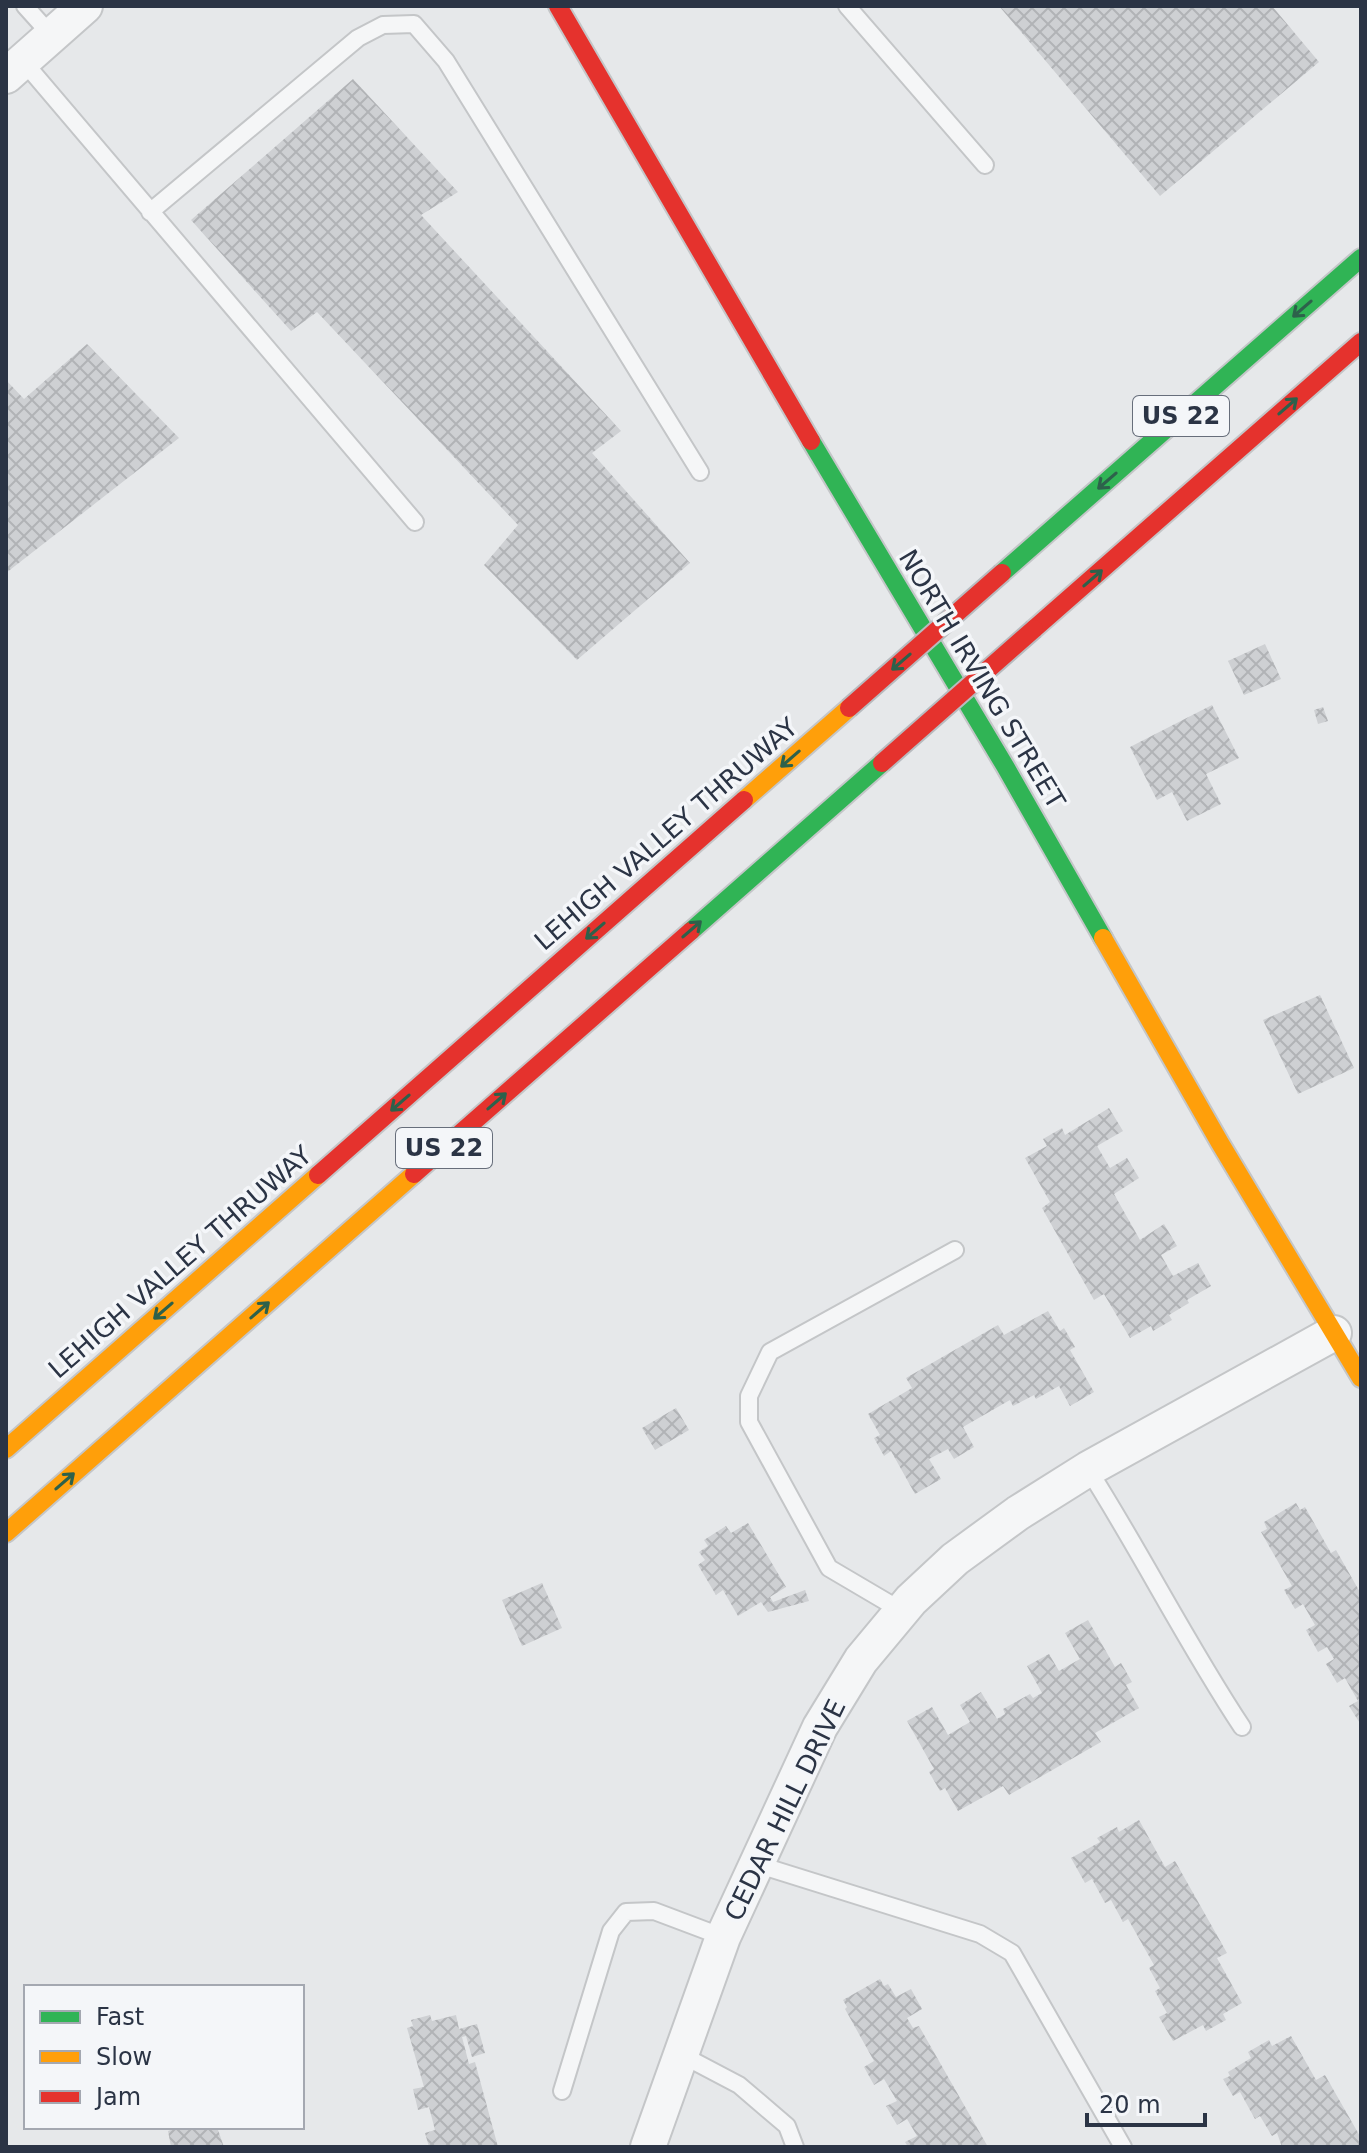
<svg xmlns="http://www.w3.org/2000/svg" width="1367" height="2153" font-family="'DejaVu Sans',sans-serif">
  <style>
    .building { fill: url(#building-cross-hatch) }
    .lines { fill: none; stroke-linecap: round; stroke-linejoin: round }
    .lane-casing { stroke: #c4c6c8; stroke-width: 20 }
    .street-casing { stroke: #c4c6c8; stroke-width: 38 }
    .fast-casing { stroke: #c4c6c8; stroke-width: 22 }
    .slow-casing { stroke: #c4c6c8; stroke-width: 22 }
    .jam-casing { stroke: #c4c6c8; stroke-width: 22 }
    .lane { stroke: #f5f6f7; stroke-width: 16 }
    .street { stroke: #f5f6f7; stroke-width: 34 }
    .fast { stroke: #30b455; stroke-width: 18 }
    .slow { stroke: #ff9f0a; stroke-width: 18 }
    .jam { stroke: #e5322d; stroke-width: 18 }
    .jam-bridge-casing { stroke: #b8bbbf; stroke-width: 22; stroke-linecap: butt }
    .jam-bridge { stroke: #e5322d; stroke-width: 18 }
    .oneway { stroke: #2d614b }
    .labels { text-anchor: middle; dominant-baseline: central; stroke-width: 7; stroke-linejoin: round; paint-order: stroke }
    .shield { fill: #f4f6f9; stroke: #676e7b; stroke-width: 2 }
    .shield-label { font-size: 24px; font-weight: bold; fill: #2b3445 }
    .street-label { font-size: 26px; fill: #2b3445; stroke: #f4f6f9 }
  </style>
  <defs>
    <pattern id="building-cross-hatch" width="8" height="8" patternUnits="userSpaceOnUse" patternTransform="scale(2)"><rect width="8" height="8" fill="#ced0d3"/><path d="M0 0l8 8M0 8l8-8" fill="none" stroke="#b1b3b6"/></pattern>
  </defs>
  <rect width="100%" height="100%" fill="#e6e8ea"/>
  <path class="building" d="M999,6H1272L1319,62L1160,196Z
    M353,79L458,192L421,215L621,431L592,453L690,563L577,660L484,565L518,525L317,312L291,331L191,220Z
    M87,344L179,438L6,573V380L24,399Z
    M1265,644L1281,679L1244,695L1228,661Z
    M1212,705L1239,758L1206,774L1221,804L1187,821L1172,792L1157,800L1130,747Z
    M1323,707L1328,721L1318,724L1314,710Z
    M1320,995L1354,1068L1298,1094L1263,1020Z
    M1109,1108L1123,1131L1097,1146L1110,1168L1127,1158L1139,1178L1114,1194L1140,1240L1164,1224L1177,1246L1161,1255L1173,1276L1198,1263L1211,1286L1187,1300L1189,1303L1169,1315L1172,1320L1153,1331L1151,1326L1130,1338L1104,1294L1094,1300L1042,1208L1050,1202L1025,1158L1047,1146L1043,1139L1062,1128L1065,1135Z
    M1048,1311L1060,1331L1064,1328L1075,1347L1070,1350L1094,1392L1070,1406L1059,1386L1036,1399L1034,1395L1013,1406L1010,1400L963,1427L974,1447L954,1459L948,1449L929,1459L941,1479L915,1494L891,1451L884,1456L874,1438L880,1435L868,1414L912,1388L906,1378L998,1325L1004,1335Z
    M676,1408L689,1430L655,1450L642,1428Z
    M1296,1503L1300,1510L1305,1507L1331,1553L1336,1550L1361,1594V1725L1349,1706L1358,1701L1345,1678L1337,1683L1326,1664L1334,1659L1327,1647L1318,1652L1306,1630L1315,1625L1303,1604L1295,1609L1284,1590L1292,1586L1261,1532L1267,1529L1264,1522Z
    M748,1523L786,1587L770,1597L773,1602L805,1590L809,1601L768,1612L761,1602L738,1616L723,1590L716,1595L698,1565L705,1560L699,1552L708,1546L704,1540L726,1526L731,1533Z
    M542,1583L562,1628L522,1646L502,1600Z
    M1088,1620L1115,1667L1121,1663L1132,1682L1126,1685L1139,1708L1095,1733L1101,1742L1009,1795L1003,1786L958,1811L945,1788L940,1791L929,1772L934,1769L907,1721L932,1707L948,1735L970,1722L960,1705L981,1692L997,1719L1005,1714L1003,1709L1030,1694L1033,1698L1042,1693L1027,1666L1049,1654L1059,1671L1080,1659L1065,1633Z
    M1139,1820L1165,1867L1175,1861L1227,1953L1217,1958L1242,2003L1223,2014L1226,2020L1206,2031L1203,2025L1173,2041L1159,2017L1167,2013L1155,1991L1160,1988L1149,1968L1154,1965L1128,1919L1123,1922L1111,1900L1105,1903L1092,1879L1085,1883L1071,1858L1100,1842L1097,1838L1117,1827L1119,1832Z
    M880,1979L884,1986L888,1984L896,1997L911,1989L922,2009L907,2018L913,2028L919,2026L988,2147H908L905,2142L917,2136L907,2119L897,2125L886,2106L897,2101L884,2079L874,2085L864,2067L874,2061L845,2009L847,2007L843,2000Z
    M430,2015L432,2021L456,2015L459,2029L477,2024L485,2053L472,2057L466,2036L462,2037L469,2064L475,2062L498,2147H429L425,2133L435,2130L429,2107L418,2110L413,2089L424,2087L407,2028L413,2026L411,2020Z
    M1291,2036L1316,2080L1325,2075L1361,2138V2147H1282L1277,2133L1272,2136L1260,2116L1255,2119L1240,2092L1233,2096L1223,2079L1230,2076L1228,2072L1251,2058L1248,2052L1269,2040L1272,2046Z
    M179,2127H217L224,2147H171L168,2131Z"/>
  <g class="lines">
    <defs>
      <path id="lane" d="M25,6L52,36
        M847,6L985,165
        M23,61L415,522
        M150,212L358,38L383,25L414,24L446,61L700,472
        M1088,1469C1142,1554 1187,1644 1242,1727
        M902,1611L829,1568L749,1422V1396L770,1352L955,1250
        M756,1864L980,1934L1012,1953L1123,2147
        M682,2055L739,2085L787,2126L795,2147
        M562,2091L611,1931L626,1912L654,1911L723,1937"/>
      <path id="street" d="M6,76L85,6
        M648,2147L723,1937L820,1727L861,1660L911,1600L955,1559L1018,1513L1088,1469L1334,1333"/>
      <path id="fast" d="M811,441L1005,766L1103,938
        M1002,573L1361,258
        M691,931L882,763"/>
      <path id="slow" d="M744,800L849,708
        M1103,938L1220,1143L1361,1378
        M6,1449L318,1175
        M6,1533L414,1174"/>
      <path id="jam" d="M558,6L811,441
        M1034,629L1361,342
        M414,1174L691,931
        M318,1175L744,800"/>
    </defs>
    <use href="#lane" class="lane-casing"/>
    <use href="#street" class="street-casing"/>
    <use href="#fast" class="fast-casing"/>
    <use href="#slow" class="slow-casing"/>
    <use href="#jam" class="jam-casing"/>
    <use href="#lane" class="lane"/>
    <use href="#street" class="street"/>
    <use href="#fast" class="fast"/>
    <use href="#slow" class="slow"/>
    <use href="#jam" class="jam"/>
    <defs>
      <path id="jam-bridge" d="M849,708L1002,573
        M882,763L1034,629"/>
    </defs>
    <use href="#jam-bridge" class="jam-bridge-casing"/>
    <use href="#jam-bridge" class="jam-bridge"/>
  </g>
  <defs><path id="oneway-shaft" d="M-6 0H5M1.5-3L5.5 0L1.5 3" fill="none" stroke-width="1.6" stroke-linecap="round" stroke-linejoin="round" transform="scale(2)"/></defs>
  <g class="oneway">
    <use href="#oneway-shaft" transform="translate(1302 309) rotate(139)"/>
    <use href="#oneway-shaft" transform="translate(1288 406) rotate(-41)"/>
    <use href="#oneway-shaft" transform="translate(1107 481) rotate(139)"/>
    <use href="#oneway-shaft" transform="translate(1093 578) rotate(-41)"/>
    <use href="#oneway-shaft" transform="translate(901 662) rotate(139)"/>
    <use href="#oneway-shaft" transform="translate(790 759) rotate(139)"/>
    <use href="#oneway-shaft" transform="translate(692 929) rotate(-41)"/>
    <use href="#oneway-shaft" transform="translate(595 931) rotate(139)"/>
    <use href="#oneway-shaft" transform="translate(497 1101) rotate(-41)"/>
    <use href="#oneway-shaft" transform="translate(400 1103) rotate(139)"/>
    <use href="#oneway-shaft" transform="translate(260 1310) rotate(-41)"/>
    <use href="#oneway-shaft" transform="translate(163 1311) rotate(139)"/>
    <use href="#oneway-shaft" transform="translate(65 1481) rotate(-41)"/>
  </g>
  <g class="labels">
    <g class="shield">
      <rect x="1133" y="396" width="96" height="40" rx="6"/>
      <rect x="396" y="1128" width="96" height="40" rx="6"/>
    </g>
    <g class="shield-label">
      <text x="1181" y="416">US 22</text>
      <text x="444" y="1148">US 22</text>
    </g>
    <g class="street-label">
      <text transform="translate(982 679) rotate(59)">NORTH IRVING STREET</text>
      <text transform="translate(666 834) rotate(-41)">LEHIGH VALLEY THRUWAY</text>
      <text transform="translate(180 1262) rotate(-41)">LEHIGH VALLEY THRUWAY</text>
      <text transform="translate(785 1810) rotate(-64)">CEDAR HILL DRIVE</text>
    </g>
  </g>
  <rect width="1367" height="2153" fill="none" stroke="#2b3445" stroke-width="16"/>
  <rect x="24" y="1985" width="280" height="144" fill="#f4f6f9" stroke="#a4a8b1" stroke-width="2"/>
  <rect x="40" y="2011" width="40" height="12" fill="#30b455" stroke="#a4a8b1" stroke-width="2"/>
  <text x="96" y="2025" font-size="24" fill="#2b3445">Fast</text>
  <rect x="40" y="2051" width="40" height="12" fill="#ff9f0a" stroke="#a4a8b1" stroke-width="2"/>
  <text x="96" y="2065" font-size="24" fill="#2b3445">Slow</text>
  <rect x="40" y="2091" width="40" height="12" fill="#e5322d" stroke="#a4a8b1" stroke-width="2"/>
  <text x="96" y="2105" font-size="24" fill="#2b3445">Jam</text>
  <path d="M1087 2113v12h118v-12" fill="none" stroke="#2b3445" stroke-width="4"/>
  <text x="1099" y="2113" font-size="24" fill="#2b3445" stroke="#f4f6f9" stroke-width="6" paint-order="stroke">20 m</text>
</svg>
